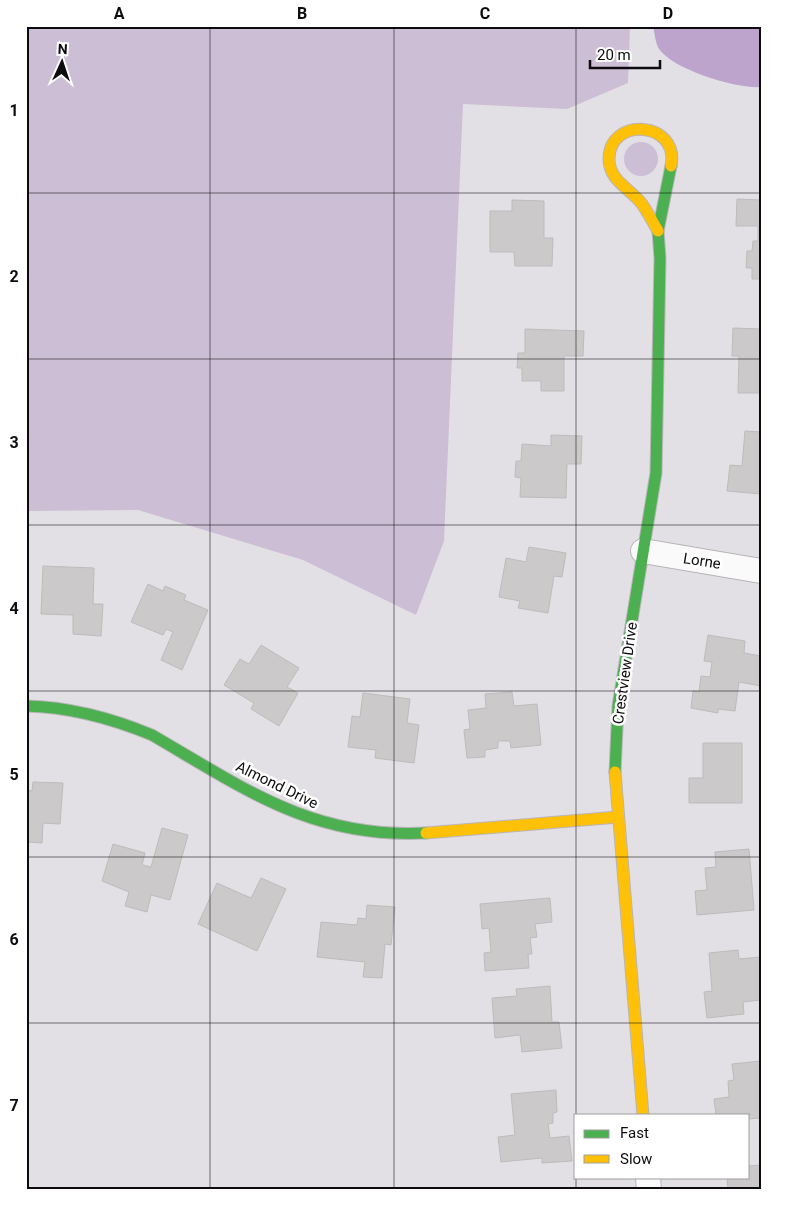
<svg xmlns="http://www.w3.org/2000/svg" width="787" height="1216" font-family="Roboto,sans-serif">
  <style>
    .green { fill: #ccbed5 }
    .water { fill: #bca4cc }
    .building { fill: #cbc9c9; stroke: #bdbbbb }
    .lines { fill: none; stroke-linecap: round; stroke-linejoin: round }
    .street-casing { stroke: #b8b5ba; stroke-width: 26 }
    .fast-casing { stroke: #b8b5ba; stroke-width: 13 }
    .slow-casing { stroke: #b8b5ba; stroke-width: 13 }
    .street { stroke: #fbfafb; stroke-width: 24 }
    .fast { stroke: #4caf50; stroke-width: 11 }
    .slow { stroke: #ffc107; stroke-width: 11 }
    .grid { fill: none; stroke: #0d0b0e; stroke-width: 1; stroke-opacity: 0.55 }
    .labels { text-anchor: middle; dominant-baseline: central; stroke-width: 5; stroke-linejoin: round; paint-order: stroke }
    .street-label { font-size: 15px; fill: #0d0b0e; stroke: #fff }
    .neatline { fill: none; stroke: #0d0b0e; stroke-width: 2 }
    .grid-label { font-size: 16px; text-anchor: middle; font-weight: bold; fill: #0d0b0e }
  </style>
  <rect width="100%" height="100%" fill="#e3e0e5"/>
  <path class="green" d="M26,26H630L628,83L567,109L463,104L444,541L416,615L303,560L138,510L26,511Z
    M624 159a17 17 0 1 1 34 0a17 17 0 1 1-34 0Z"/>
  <path class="water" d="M653,26H761V87C736,89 674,70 659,49C655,42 655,34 653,26Z"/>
  <path class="building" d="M737,199L761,200V279H752V268H746L747,251H752L753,241H758V226H736Z
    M512,200L544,201V238H553L552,266H515L514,252H490V211H512Z
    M733,328L761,329V393H738L739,356H732Z
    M525,329L584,331L583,356H564V391H541V381H522V368H517L518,353H525Z
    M745,431L761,432V494L727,491L730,465L742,466Z
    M551,435L582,436L581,464H567L566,498L520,497L521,478L515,477L516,461H521L522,444L551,446Z
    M529,547L566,553L562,577L554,576L548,613L518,608L520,601L499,597L506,558L526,562Z
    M43,566L94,568L93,604H103L101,636L73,634V615L41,614Z
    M148,584L163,591L165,586L186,595L184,600L208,610L182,670L161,660L173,632L166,629L163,635L131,622Z
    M708,635L745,641L744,653L761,656V686L739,682L735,711L718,709V713L691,708L693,691L699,692L701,676L710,677L712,662L704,661Z
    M261,645L299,668L287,687L298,693L279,726L251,709L254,703L224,685L240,659L249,664Z
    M512,692L514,706L537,704L541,745L511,748L510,741H498V748L485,750V757L467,758L464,730L470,729L468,710L486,708L485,694Z
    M363,693L410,699L407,723L419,725L414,763L375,758L376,750L348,747L352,716L360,717Z
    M703,743H742V803H689V778H703Z
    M33,782L63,783L60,824L43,823L42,843L26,842V790L32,791Z
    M162,828L188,835L170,900L151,895L147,912L125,906L129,892L102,881L113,844L145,853L142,865L151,867Z
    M749,849L754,910L697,915L695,891L707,890L705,868L716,867L715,852Z
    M261,878L286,889L257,951L198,924L217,883L251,898Z
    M550,898L552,922L535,924L537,937L530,938L532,954H528L529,968L485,971L484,953L491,952L489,928L482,929L480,904Z
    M367,905L395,907L391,945L385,944L382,978L363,977L365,962L317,957L321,922L357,925L358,918L366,919Z
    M738,950L739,959L761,957V977H759L761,1000L743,1002L744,1014L707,1018L704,992L712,991L709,953Z
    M550,986L552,1022H559L562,1048L522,1052L520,1035L495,1038L492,998L517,996L516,989Z
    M761,1061V1118L748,1119V1115H716L714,1099L729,1097L728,1081L734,1080L732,1064Z
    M556,1090L557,1112L553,1113V1123L548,1124L550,1138L569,1136L572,1161L542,1163V1158L501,1162L498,1137L515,1135L511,1094Z
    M761,1165V1190H717L728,1189L727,1177H748V1166Z"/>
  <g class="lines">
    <defs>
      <path id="street" d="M643,551L761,571
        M648,1177L649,1190"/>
      <path id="fast" d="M26,706C71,707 111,718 152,735C245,789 313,839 426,833
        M615,772L618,706L656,473L660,258L658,231L671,166"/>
      <path id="slow" d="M658,231C653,222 648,213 642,204C631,189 609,181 609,159C609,116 680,121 671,166
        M615,772L643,1115
        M426,833L618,817"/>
    </defs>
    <use href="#street" class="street-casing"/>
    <use href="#fast" class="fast-casing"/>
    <use href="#slow" class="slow-casing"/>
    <use href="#street" class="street"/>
    <use href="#fast" class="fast"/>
    <use href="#slow" class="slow"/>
  </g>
  <path class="grid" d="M210,26V1190M394,26V1190M576,26V1115M26,193H761M26,359H761M26,525H761M26,691H761M26,857H761M26,1023H761M576,1177V1190"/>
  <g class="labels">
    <g class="street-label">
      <text transform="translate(702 561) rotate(9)">Lorne</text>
      <text transform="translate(625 673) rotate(-82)">Crestview Drive</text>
      <text transform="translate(277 785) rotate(26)">Almond Drive</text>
    </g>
  </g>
  <rect width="787" height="1216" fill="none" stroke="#ffffff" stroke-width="55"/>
  <rect x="574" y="1114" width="175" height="65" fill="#ffffff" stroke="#9e9d9f"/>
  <rect x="584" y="1130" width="25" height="8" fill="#4caf50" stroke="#9e9d9f"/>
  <text x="620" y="1138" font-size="15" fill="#0d0b0e">Fast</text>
  <rect x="584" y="1155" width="25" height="8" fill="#ffc107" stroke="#9e9d9f"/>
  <text x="620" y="1164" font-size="15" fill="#0d0b0e">Slow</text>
  <g transform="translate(62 62) rotate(3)" stroke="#ffffff" stroke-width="4" paint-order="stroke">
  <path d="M0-4L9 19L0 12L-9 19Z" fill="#0d0b0e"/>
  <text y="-8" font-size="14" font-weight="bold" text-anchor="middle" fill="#0d0b0e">N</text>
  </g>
  <path d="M590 60v8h70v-8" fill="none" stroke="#0d0b0e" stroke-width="2.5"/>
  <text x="597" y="60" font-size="15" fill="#0d0b0e" stroke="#ffffff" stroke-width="4" paint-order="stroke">20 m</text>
  <rect x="28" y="28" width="732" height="1160" class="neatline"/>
  <g class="grid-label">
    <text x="119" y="19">A</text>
    <text x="302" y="19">B</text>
    <text x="485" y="19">C</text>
    <text x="668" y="19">D</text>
    <text x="14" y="116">1</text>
    <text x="14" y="282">2</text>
    <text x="14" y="448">3</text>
    <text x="14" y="614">4</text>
    <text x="14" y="780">5</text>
    <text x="14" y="945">6</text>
    <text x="14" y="1111">7</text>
  </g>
</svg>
